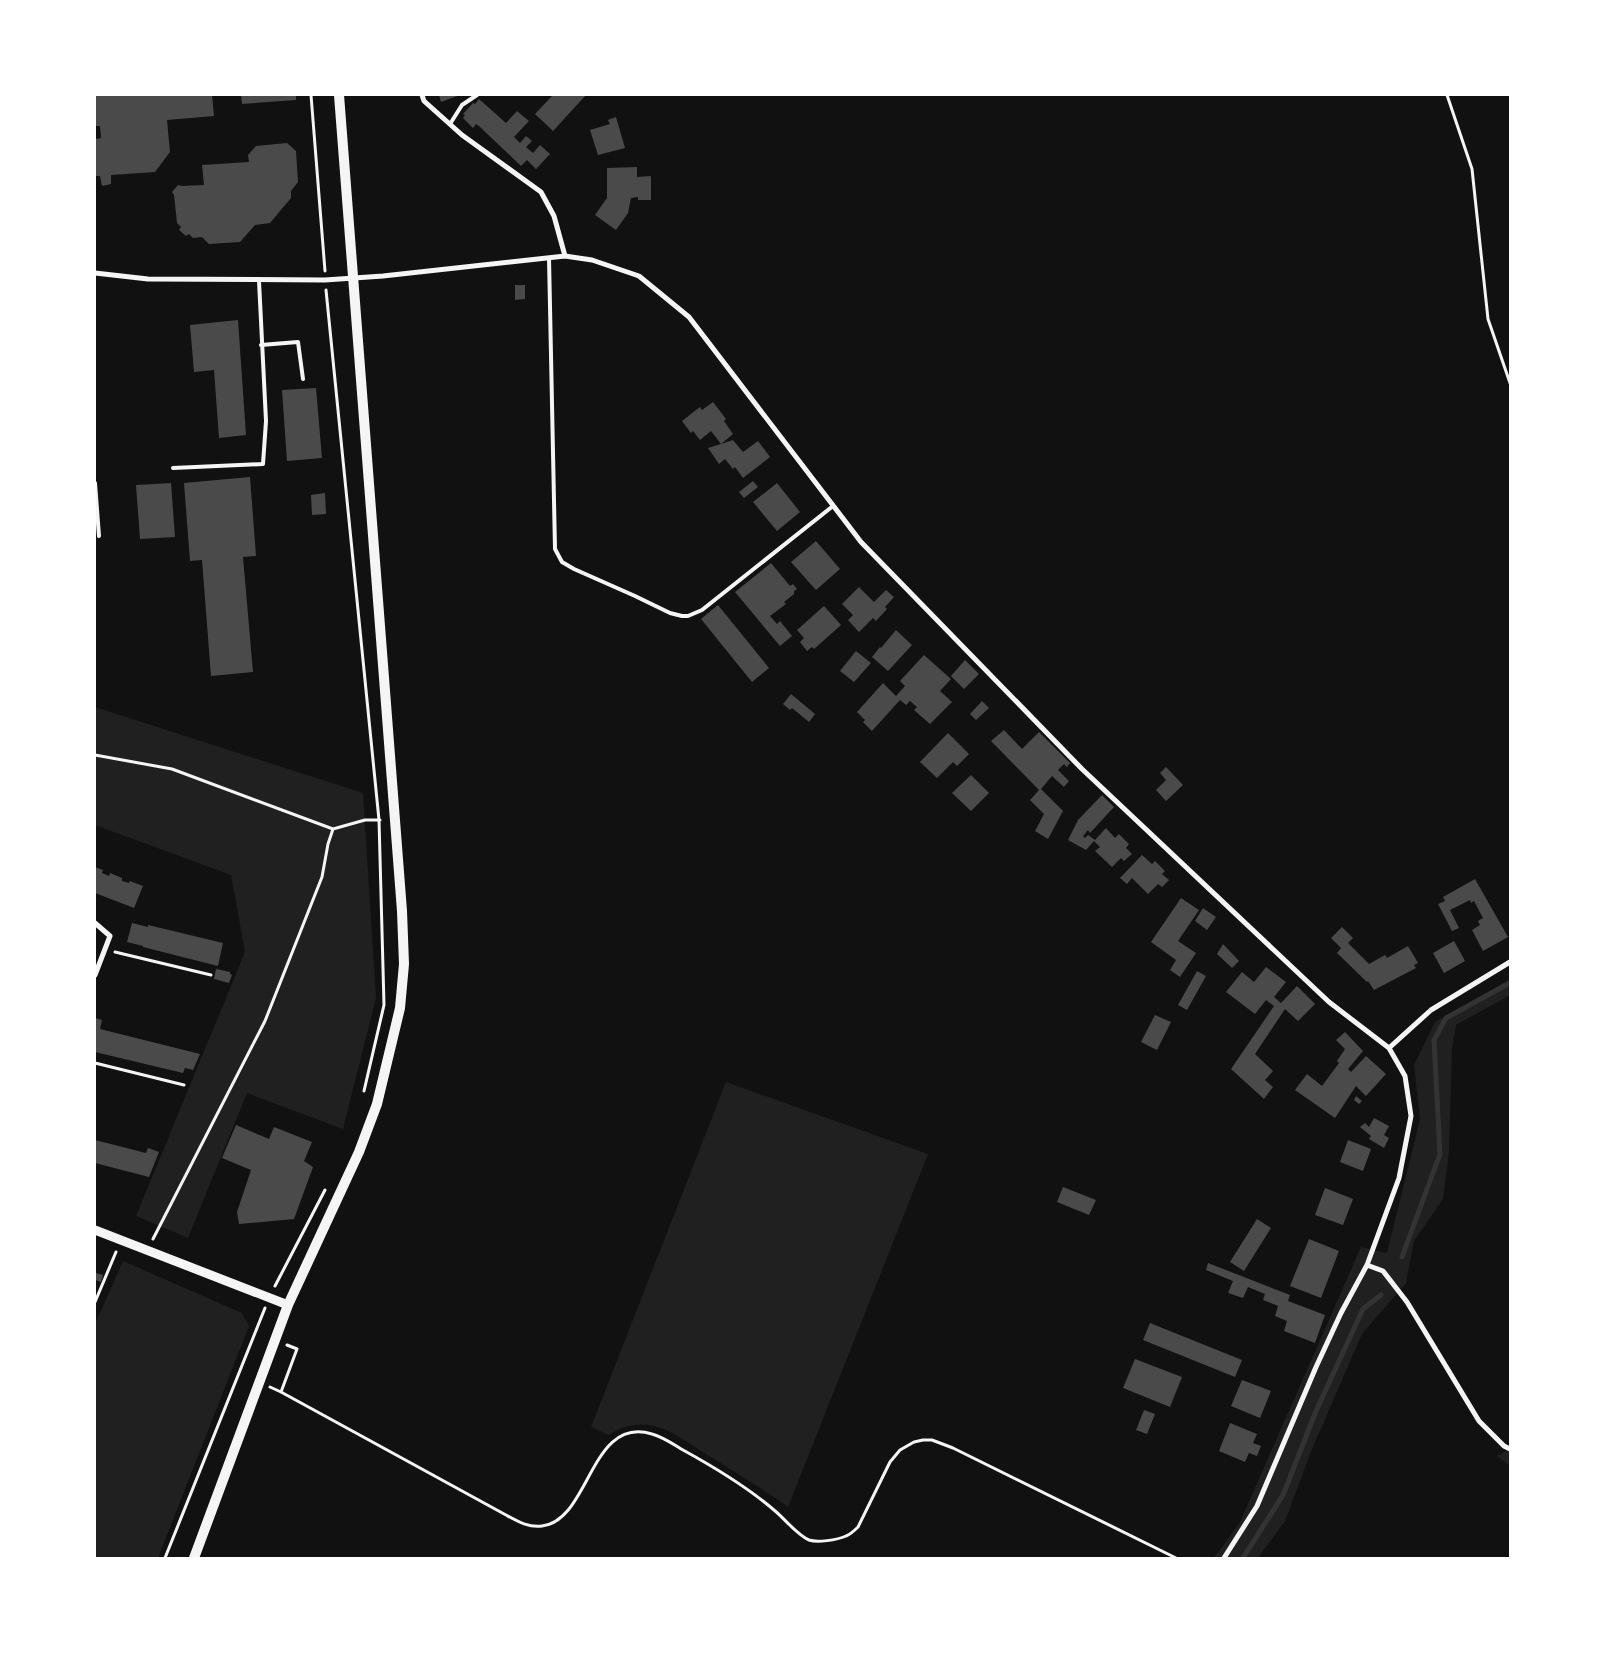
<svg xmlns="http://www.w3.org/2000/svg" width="1605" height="1653" font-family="Barlow,sans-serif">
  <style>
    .green { fill: #202020 }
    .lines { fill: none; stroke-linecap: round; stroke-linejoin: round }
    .stream { stroke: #333; stroke-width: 5 }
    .building { fill: #4a4a4a }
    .path { stroke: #f5f5f5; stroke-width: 3 }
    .service { stroke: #f5f5f5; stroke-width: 4 }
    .minor { stroke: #f5f5f5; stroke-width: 5 }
    .tertiary { stroke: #f5f5f5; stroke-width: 9 }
    .secondary { stroke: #f5f5f5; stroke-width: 10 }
  </style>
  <rect width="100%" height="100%" fill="#111"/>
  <path class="green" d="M95,707L363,793L376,998L343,1129L247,1093L188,1238L136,1216L245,952L231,875L95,825Z
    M1510,979V995L1456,1025L1452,1048L1449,1151L1443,1199L1414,1241L1406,1283L1362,1334L1312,1449L1285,1521L1258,1558H1214L1240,1522L1361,1247L1387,1253L1420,1119L1414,1065L1435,1022Z
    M726,1082L928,1154L788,1507C760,1487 730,1469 701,1451C687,1442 673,1431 657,1427C639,1422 625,1425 609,1435L591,1427Z
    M123,1261L242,1313L249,1326L158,1558H95V1324Z
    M1510,1449V1466L1497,1456Z"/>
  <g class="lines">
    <path class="stream" d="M1402,1257L1440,1154L1434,1040L1446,1018L1510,983
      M1243,1558L1283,1495L1316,1411L1363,1309L1381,1295"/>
  </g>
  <path class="building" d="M95,95H212L214,116L167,120L170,152L155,172L111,175V184L102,186L100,176H95V139L101,138L100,126H95Z
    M241,95H296V100L242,104Z
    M439,95H460L441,102Z
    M553,95H586L553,131L535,114Z
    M479,99L506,123L517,111L529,121L514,137L520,143L526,136L532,141L526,147L533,153L540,145L550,154L536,169L527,160L521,166L479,126L476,124L473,128L463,118L465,115L463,114L473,103L475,104Z
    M616,117L625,148L598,155L590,130L610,124L608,120Z
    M287,143L296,151L298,182L291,191V198L270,223L255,225L240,242L209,244L202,237L193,238L189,234L186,236L179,230L181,227L177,223L174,195L172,192L178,185L182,186L204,185L202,165L249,162L248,155L256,146Z
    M637,167V177L651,176V200H638V197L631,198L628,213L616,230L595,215L607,198V168Z
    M515,285H525V299L515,300Z
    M238,320L246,435L219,438L214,370L194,372L190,325Z
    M316,388L322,458L287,461L282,390Z
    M713,402L726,419L724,421L733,434L721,444L733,440L743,452L758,441L770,457L743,478L735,467L733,469L725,459L719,464L708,448L721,444L711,431L700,440L693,431L691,433L682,421L700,407L702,410Z
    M250,477L256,556L243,557L253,672L211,676L202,560L190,561L184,483Z
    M753,481L758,487L744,498L739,492Z
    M171,483L175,537L140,539L136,485Z
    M777,483L800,512L777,531L753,502Z
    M325,493L326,514L312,515L311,495Z
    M816,541L840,569L816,590L791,562Z
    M771,563L790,586L793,584L797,589L794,591V594L784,602L786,604L770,616L777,624L780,621L792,636L780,646L735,592Z
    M859,587L874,602L886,590L894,597L885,607L887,609L876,621L873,618L859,632L848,620L853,615L842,604Z
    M718,605L769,668L752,682L701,619Z
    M824,606L841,625L814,649L812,647L807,651L800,642L804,638L797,630Z
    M896,630L912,645L888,671L872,657L880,647L881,648Z
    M856,651L871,663L854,682L840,671Z
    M924,655L951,679L940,691L952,702L930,724L914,710L917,707L910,701L906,705L900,700L872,731L863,722L865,720L857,712L883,683L896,696L905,686L900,681Z
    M965,660L979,674L964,689L951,676Z
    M791,694L815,714L809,722L792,708L790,710L783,704Z
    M982,701L989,708L976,720L970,714Z
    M1004,730L1022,749L1039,732L1070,763L1067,767L1064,764L1058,770L1069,781L1064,787L1052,776L1041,789L1063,811L1048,839L1035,831L1044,814L1030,800L1039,790L991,741Z
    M948,733L969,754L957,766L953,762L937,778L920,762Z
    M1166,767L1183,785L1166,801L1156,790L1166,780L1160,773Z
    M971,775L989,793L971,811L952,793Z
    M1102,795L1114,807L1090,833L1088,830L1083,836L1085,838L1088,835L1095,840L1106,828L1115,838L1119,834L1129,844L1126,848L1132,854L1124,861L1121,858L1112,867L1095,851L1100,847L1094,841L1086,850L1068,840L1078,820Z
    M1142,855L1152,864L1155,861L1165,871L1162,874L1169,880L1162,887L1158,884L1148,894L1132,878L1127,884L1120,878Z
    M95,867L103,870L102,873L109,876L110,873L122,878V881L129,883L130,881L143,886L134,908L95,893Z
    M1475,879L1508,937L1483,951L1472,930L1480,925L1478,921L1483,918L1474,901L1471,903L1470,900L1450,910L1459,928L1452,931L1438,904L1445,901L1443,897Z
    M1181,898L1199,910L1178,941L1196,953L1180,977L1170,970L1176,960L1151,942Z
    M1203,908L1216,917L1207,930L1195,921Z
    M132,923L148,927V925L223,943L218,966L143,947V946L127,942Z
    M1342,927L1353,938L1348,943L1369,964L1385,955L1387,958L1408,946L1418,963L1414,965L1416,968L1374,990L1368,981L1367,982L1337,953L1341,948L1331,938Z
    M1454,941L1465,961L1444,973L1433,953Z
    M1223,944L1239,961L1232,968L1217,954Z
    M1266,967L1286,982L1274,997L1281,1003L1297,986L1315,1004L1298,1021L1285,1009L1255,1054L1273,1071L1265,1080L1273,1087L1264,1099L1231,1069L1274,1006L1266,1000L1255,1014L1226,992L1242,972L1254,982Z
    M216,969L230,972V974L232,975L229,983L214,979Z
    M1197,971L1206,976L1187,1010L1178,1005Z
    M1155,1015L1171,1022L1157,1050L1141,1042Z
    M95,1018L102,1020L100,1029L200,1054L193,1070L185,1068L183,1073L95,1052Z
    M1345,1032L1363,1051L1348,1069L1351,1072L1366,1056L1386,1074L1366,1096L1356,1086L1335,1118L1295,1090L1307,1074L1322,1086L1339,1063L1337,1061L1345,1049L1336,1040Z
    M1356,1096L1362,1101L1359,1104L1354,1100Z
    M1374,1118L1389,1126L1384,1135L1389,1138L1384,1148L1369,1139L1371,1136L1360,1127L1365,1123L1369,1127Z
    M236,1125L269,1139L274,1127L312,1142L304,1161L313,1167L294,1219L239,1224L237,1212L251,1170L222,1158Z
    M95,1140L146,1153L148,1148L159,1152L149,1177L95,1163Z
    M1348,1140L1371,1149L1363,1171L1340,1162Z
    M1063,1187L1096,1200L1089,1215L1057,1202Z
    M1325,1188L1353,1199L1343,1225L1315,1215Z
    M1257,1219L1271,1228L1244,1271L1230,1262Z
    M1309,1239L1339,1251L1321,1298L1290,1286Z
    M1208,1263L1290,1295L1288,1301L1325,1315L1315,1343L1284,1331L1287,1321L1275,1316L1278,1306L1263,1300L1265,1294L1248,1287L1243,1298L1228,1293L1233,1281L1206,1270Z
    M96,1273L103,1275L101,1282L95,1280Z
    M1150,1323L1242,1360L1235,1377L1143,1340Z
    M1135,1359L1182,1377L1170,1407L1123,1388Z
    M1242,1380L1271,1391L1260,1418L1231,1406Z
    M1144,1410L1155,1414L1147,1434L1136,1430Z
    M1230,1423L1257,1434L1253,1443L1261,1446L1257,1456L1249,1453L1245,1462L1219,1451Z"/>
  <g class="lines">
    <path class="path" d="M311,95L325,271
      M1447,95L1472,169L1488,319L1510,383
      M326,290L379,820L384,1005L364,1091
      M95,755L172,769L333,829L365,820H380
      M115,952L211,975
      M95,1063L184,1085
      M153,1239L265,1021L322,877L328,844L333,829
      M275,1286L325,1190
      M95,1302L116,1252
      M270,1387L281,1392L506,1515C517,1521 529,1528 542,1526C590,1521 590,1415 652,1434C663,1437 673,1444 683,1450C714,1467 746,1486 774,1510C784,1518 797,1535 809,1540C817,1543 837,1540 846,1536C851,1534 854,1531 858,1527L890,1462L900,1450L914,1442L923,1440H932L953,1448L1176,1558
      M281,1392L297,1349L287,1345
      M165,1558L265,1308"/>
    <path class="service" d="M450,124L462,105L477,95
      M549,258L555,549L562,562L574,569L635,596L670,613L682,616H688L702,610L833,506
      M261,345L298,342L303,379
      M173,468L263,464L266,421L259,281
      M95,483L99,536"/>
    <path class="minor" d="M422,95L424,101L462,135L541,192L554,216L565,256
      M95,273L148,279L325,280L383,276L565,256L592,260L639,276L689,317L861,542L1082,769L1329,1002L1389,1048L1405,1076L1411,1116L1399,1178L1367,1265L1341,1313L1316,1367L1257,1506L1224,1558
      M95,923L110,936L95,975
      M1389,1048L1431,1010L1510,962
      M1367,1265L1383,1271L1407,1302L1479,1421L1504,1446L1510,1449"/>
    <path class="tertiary" d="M95,1230L288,1305"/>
    <path class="secondary" d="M194,1558L288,1305L359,1152L377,1104L400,1008L404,964L402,911L339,95"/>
  </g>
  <rect width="1605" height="1653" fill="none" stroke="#ffffff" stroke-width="192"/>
</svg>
